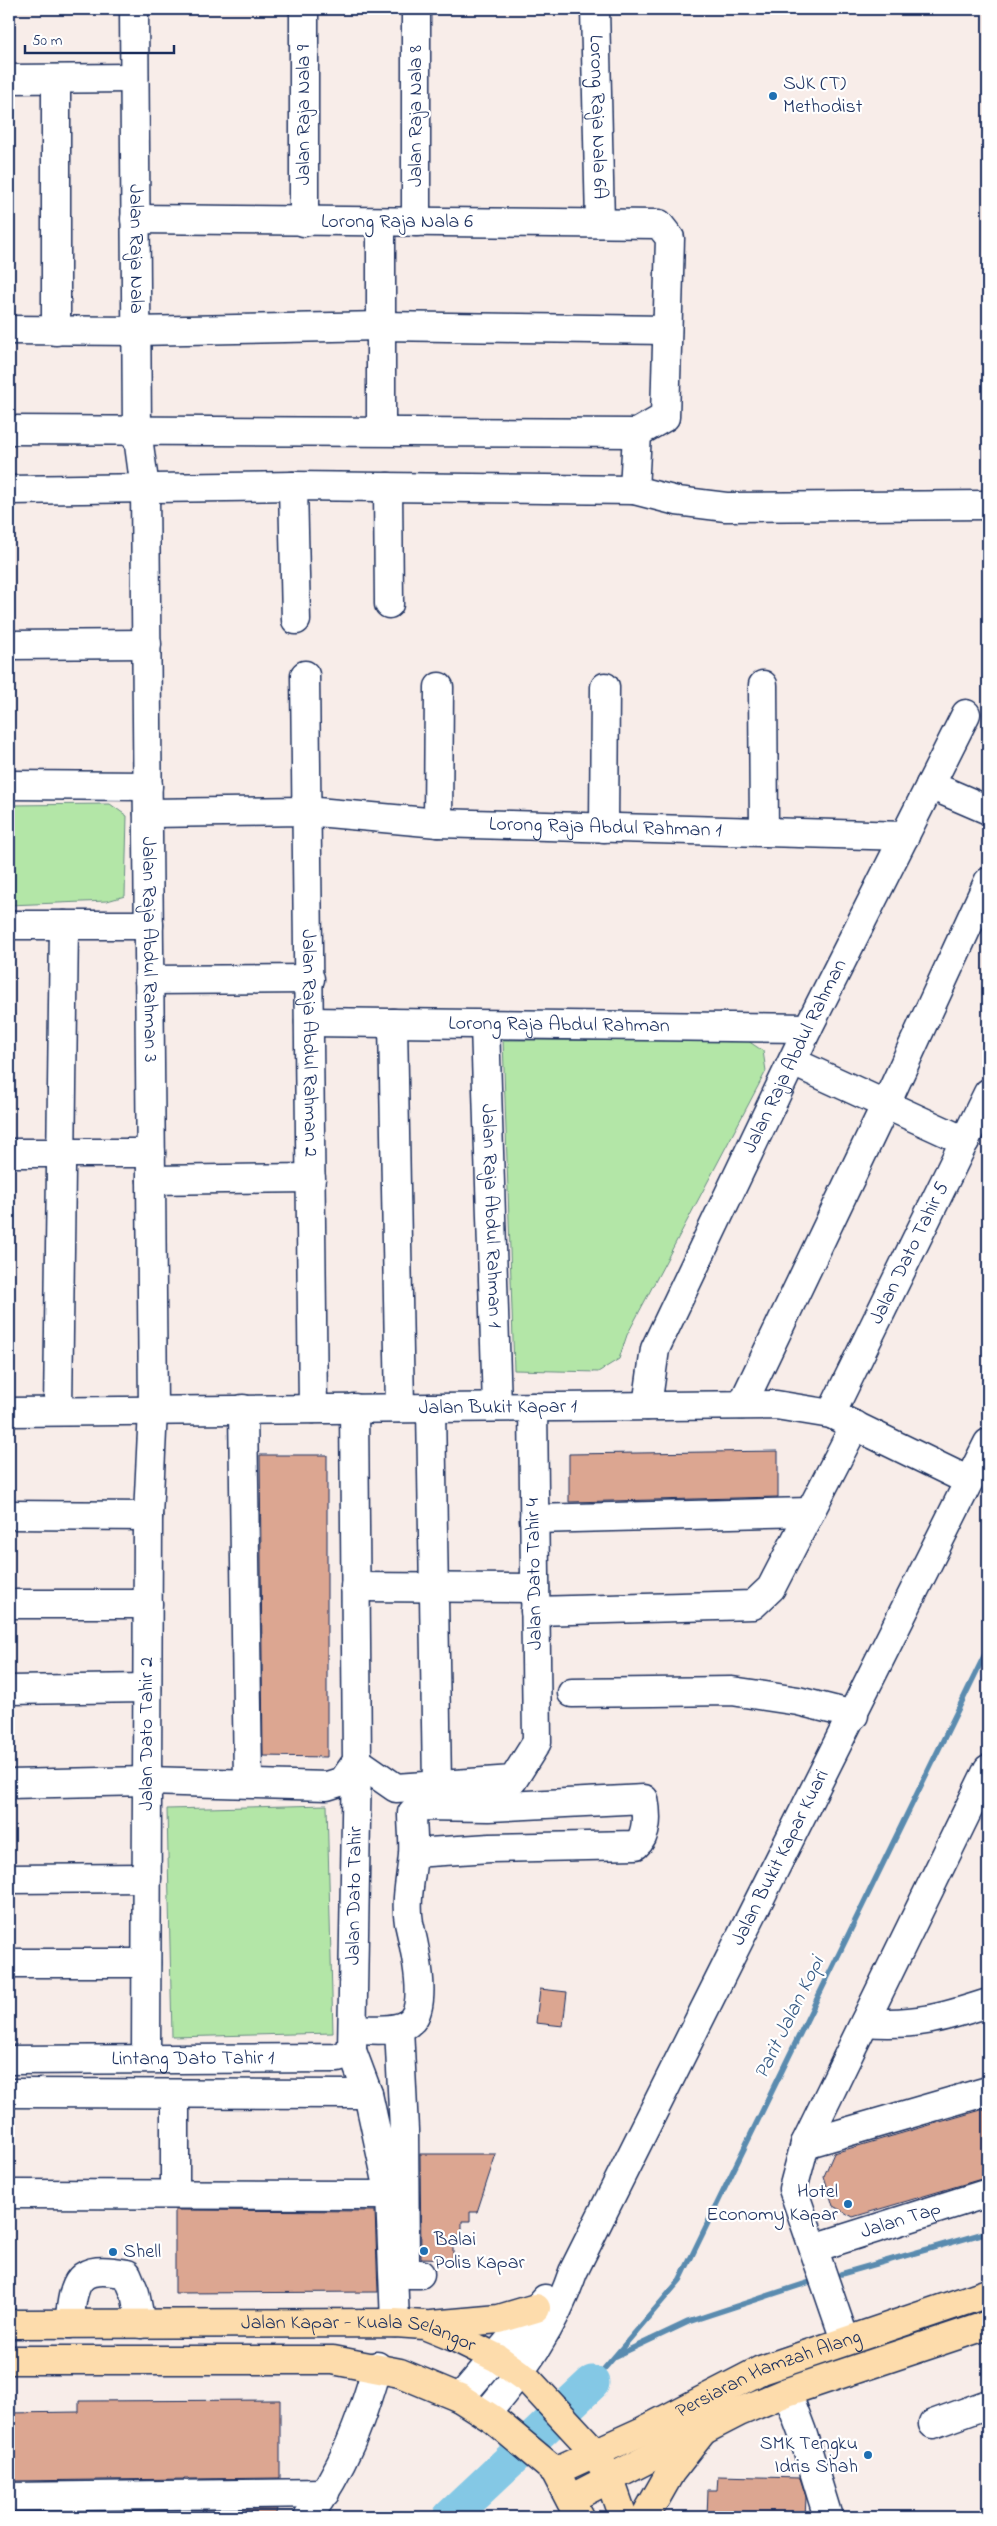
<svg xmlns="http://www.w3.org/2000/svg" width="997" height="2526" font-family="'Indie Flower',sans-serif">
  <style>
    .green { fill: #b3e6a7; stroke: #678a82 }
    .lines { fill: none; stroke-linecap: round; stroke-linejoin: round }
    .stream { stroke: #5a8baf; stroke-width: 5.5 }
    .river { stroke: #84c8e5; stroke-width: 35 }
    .building { fill: #dca691; stroke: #1b2f5e }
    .minor-casing { stroke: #1b2f5e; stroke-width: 31 }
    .major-casing { stroke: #1b2f5e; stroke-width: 31 }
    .highway-casing { stroke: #1b2f5e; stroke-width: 31 }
    .minor { stroke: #fff; stroke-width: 28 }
    .major { stroke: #fddcac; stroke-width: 28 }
    .highway { stroke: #fddcac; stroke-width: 28 }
    .poi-dot { fill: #1f6fb2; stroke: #fff; stroke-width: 2 }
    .labels { text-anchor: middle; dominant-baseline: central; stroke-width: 4.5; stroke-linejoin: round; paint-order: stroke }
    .poi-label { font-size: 20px; fill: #1b2f5e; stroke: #fff; text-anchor: start }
    .street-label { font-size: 20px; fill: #1b2f5e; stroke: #fff }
    .water-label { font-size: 21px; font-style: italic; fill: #3a5d86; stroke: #fff }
  </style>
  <rect width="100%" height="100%" fill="#f8ede9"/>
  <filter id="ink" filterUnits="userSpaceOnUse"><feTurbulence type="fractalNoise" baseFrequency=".02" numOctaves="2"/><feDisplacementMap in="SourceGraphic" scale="10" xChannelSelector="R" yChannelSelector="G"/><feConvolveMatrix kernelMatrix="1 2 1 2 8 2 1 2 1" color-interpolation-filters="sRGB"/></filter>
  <g filter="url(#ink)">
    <path class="green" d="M110,804L127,816L125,896L107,901L9,905V805Z
      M503,1040L748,1041L763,1051L766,1071L627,1335L619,1359L598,1372L514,1370Z
      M327,1805L333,2033L172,2037L167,1809Z"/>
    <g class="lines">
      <path class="stream" d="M841,2274L988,2232
        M616,2356L688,2322L813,2281
        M592,2383L680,2280L988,1648"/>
      <path class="river" d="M450,2517L592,2383"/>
    </g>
    <path class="building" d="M778,1451V1497L569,1502V1454Z
      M260,1455H327V1757L263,1756Z
      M540,1989L567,1992L563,2026L536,2023Z
      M988,2108V2177L853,2217L833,2206L824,2176L834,2153Z
      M420,2154H496L477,2212H470V2221H462V2235H453V2259L421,2258Z
      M175,2210L375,2211L378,2292L175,2293Z
      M280,2400V2478L9,2481V2413L79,2412V2401Z
      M718,2476L800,2478L806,2497L805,2517H707L708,2490H717Z
      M277,2509L275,2517H9V2513Z"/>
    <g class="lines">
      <defs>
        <g id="minor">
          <path id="s1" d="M134,9L137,430L145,489L153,1410L148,1516L146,2058"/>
          <path d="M416,9V222"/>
          <path id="s2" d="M595,9L600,223"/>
          <path d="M9,79L134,78"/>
          <path d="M304,222V9"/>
          <path d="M9,330L136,331L381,326L667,330"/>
          <path d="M56,331V79"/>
          <path d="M9,430L637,433L665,417L670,238L659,224L135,219"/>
          <path d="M381,431V222"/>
          <path d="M293,486L296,620"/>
          <path d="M388,487L389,604"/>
          <path d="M9,490L293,486L634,490L677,501L726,507L988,505"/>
          <path d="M634,490L637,433"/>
          <path d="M9,645L147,644"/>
          <path id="s3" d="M305,675L313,1409"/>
          <path d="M763,685L764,832"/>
          <path d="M9,785L148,786"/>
          <path d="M930,785L988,810"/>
          <path id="s4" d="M148,813L306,811L438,823L905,836"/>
          <path d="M438,823L439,687"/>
          <path d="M604,828L605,687"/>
          <path d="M9,925H149"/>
          <path d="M149,980L310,979"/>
          <path id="s5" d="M309,1022L808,1028"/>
          <path d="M393,1023L400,1408"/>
          <path id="s6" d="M485,1025L497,1407"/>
          <path d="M793,1062L965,1141"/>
          <path d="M9,1153H151"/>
          <path d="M151,1180L311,1178"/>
          <path d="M742,1405L886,1104L988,882"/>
          <path id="s7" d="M647,1406L655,1349L808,1028L966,714"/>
          <path d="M431,1408L437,1785"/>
          <path d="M243,1409L248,1783"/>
          <path d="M58,1411L64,925"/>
          <path id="s8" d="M9,1412L776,1405L831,1414L969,1481"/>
          <path id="s9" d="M831,1414L988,1093"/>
          <path d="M9,1515L148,1516"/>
          <path d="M534,1519L810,1512"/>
          <path d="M355,1587L535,1588"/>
          <path d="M9,1604H148"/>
          <path d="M535,1611L753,1605L771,1588L855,1425"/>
          <path d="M9,1690L147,1688"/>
          <path d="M572,1693L732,1691L798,1701L854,1715"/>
          <path d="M357,1761L396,1788L513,1780L537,1742L533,1407"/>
          <path d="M9,1784L147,1781L327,1786L343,1781L357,1761L354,1408"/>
          <path d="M9,1879L147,1878"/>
          <path d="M9,1963H146"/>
          <path d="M865,2022C915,2026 942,2018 988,2003"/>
          <path d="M399,2028L404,2130L405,2264L409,2274H420"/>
          <path d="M353,2029C370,2029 399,2034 412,2020C428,2001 414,1945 409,1923C405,1900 411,1878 413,1855C414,1841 412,1827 412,1813L419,1806L489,1807L644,1799C647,1814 648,1835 636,1845L490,1848L413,1853"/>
          <path d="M352,2051L368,2094L390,2195L395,2323"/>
          <path id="s10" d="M9,2060L338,2058L352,2051L357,1761"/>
          <path d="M9,2093L368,2094"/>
          <path d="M175,2094V2194"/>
          <path d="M805,2144L988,2091"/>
          <path d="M9,2194L390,2195"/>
          <path id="s11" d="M814,2248L988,2193"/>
          <path d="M69,2324C74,2280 76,2264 127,2274L135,2293L141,2324"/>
          <path d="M845,2340L793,2189L805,2144L988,1769"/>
          <path d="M787,2392L802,2432L828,2517"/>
          <path d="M460,2398L545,2299"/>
          <path id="s12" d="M486,2414C524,2369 554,2328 573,2272L988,1443"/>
          <path d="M933,2424L988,2404"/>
          <path d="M9,2497L325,2493"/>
          <path d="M308,2517C344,2467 360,2425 377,2366"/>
        </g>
        <g id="major">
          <path id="s13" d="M555,2471L643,2431L761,2370L988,2293"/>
          <path d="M570,2499L739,2412L787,2392L988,2325"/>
        </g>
        <g id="highway">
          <path id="s14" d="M9,2324L395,2323L424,2325L456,2338L497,2358L529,2381L595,2452L610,2480L623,2517"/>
          <path d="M431,2325L499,2319L536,2308"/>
          <path d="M9,2360H333L400,2373L460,2398L494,2420L555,2471L579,2517"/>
          <path d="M645,2517L670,2473L702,2432"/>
        </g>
      </defs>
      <use href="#minor" class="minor-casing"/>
      <use href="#major" class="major-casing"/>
      <use href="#highway" class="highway-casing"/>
      <use href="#minor" class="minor"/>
      <use href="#major" class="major"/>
      <use href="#highway" class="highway"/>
    </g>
  </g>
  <g class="poi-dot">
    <circle cx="773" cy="96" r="5"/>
    <circle cx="848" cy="2204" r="5"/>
    <circle cx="424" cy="2251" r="5"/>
    <circle cx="113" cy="2252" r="5"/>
    <circle cx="868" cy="2455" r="5"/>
  </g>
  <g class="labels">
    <g class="poi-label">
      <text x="783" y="84">SJK (T)<tspan x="783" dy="23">Methodist</tspan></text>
      <text x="838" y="2192" text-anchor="end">Hotel<tspan x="838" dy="23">Economy Kapar</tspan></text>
      <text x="434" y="2240">Balai<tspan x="434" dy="23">Polis Kapar</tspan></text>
      <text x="123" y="2252">Shell</text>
      <text x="858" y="2444" text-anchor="end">SMK Tengku<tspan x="858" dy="23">Idris Shah</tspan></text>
    </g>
    <g class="street-label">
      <text transform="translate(304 115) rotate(-90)">Jalan Raja Nala 9</text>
      <text transform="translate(416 116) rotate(-90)">Jalan Raja Nala 8</text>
      <text stroke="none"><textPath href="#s2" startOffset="108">Lorong Raja Nala 6A</textPath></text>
      <text x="397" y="222">Lorong Raja Nala 6</text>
      <text stroke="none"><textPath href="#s1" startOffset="240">Jalan Raja Nala</textPath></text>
      <text stroke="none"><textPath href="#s4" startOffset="458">Lorong Raja Abdul Rahman 1</textPath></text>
      <text stroke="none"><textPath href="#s1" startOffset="941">Jalan Raja Abdul Rahman 3</textPath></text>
      <text stroke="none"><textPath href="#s5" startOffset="250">Lorong Raja Abdul Rahman</textPath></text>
      <text stroke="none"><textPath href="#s3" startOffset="368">Jalan Raja Abdul Rahman 2</textPath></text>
      <text stroke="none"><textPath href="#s7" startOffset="382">Jalan Raja Abdul Rahman</textPath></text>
      <text stroke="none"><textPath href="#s6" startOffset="191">Jalan Raja Abdul Rahman 1</textPath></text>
      <text stroke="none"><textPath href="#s9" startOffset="179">Jalan Dato Tahir 5</textPath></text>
      <text stroke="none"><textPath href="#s8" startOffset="489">Jalan Bukit Kapar 1</textPath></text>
      <text transform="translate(535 1574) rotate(-91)">Jalan Dato Tahir 4</text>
      <text transform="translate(147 1734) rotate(-90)">Jalan Dato Tahir 2</text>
      <text stroke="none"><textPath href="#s12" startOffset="631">Jalan Bukit Kapar Kuari</textPath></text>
      <text stroke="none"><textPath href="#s10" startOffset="500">Jalan Dato Tahir</textPath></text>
      <text stroke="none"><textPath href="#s10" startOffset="184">Lintang Dato Tahir 1</textPath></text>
      <text stroke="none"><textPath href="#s11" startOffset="91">Jalan Tap</textPath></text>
      <text stroke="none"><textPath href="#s14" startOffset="351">Jalan Kapar - Kuala Selangor</textPath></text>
      <text stroke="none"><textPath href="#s13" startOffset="235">Persiaran Hamzah Alang</textPath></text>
    </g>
    <g class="water-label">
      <text transform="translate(790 2018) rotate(-64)">Parit Jalan Kopi</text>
    </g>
  </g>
  <rect width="997" height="2526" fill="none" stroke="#fff" stroke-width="30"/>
  <rect x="15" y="15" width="967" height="2496" fill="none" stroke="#1b2f5e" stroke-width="2" filter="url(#ink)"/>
  <path d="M25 45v8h149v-8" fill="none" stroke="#1b2f5e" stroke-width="2.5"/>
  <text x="32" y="45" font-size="15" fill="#1b2f5e" stroke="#ffffff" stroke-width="4" paint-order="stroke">50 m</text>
</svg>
